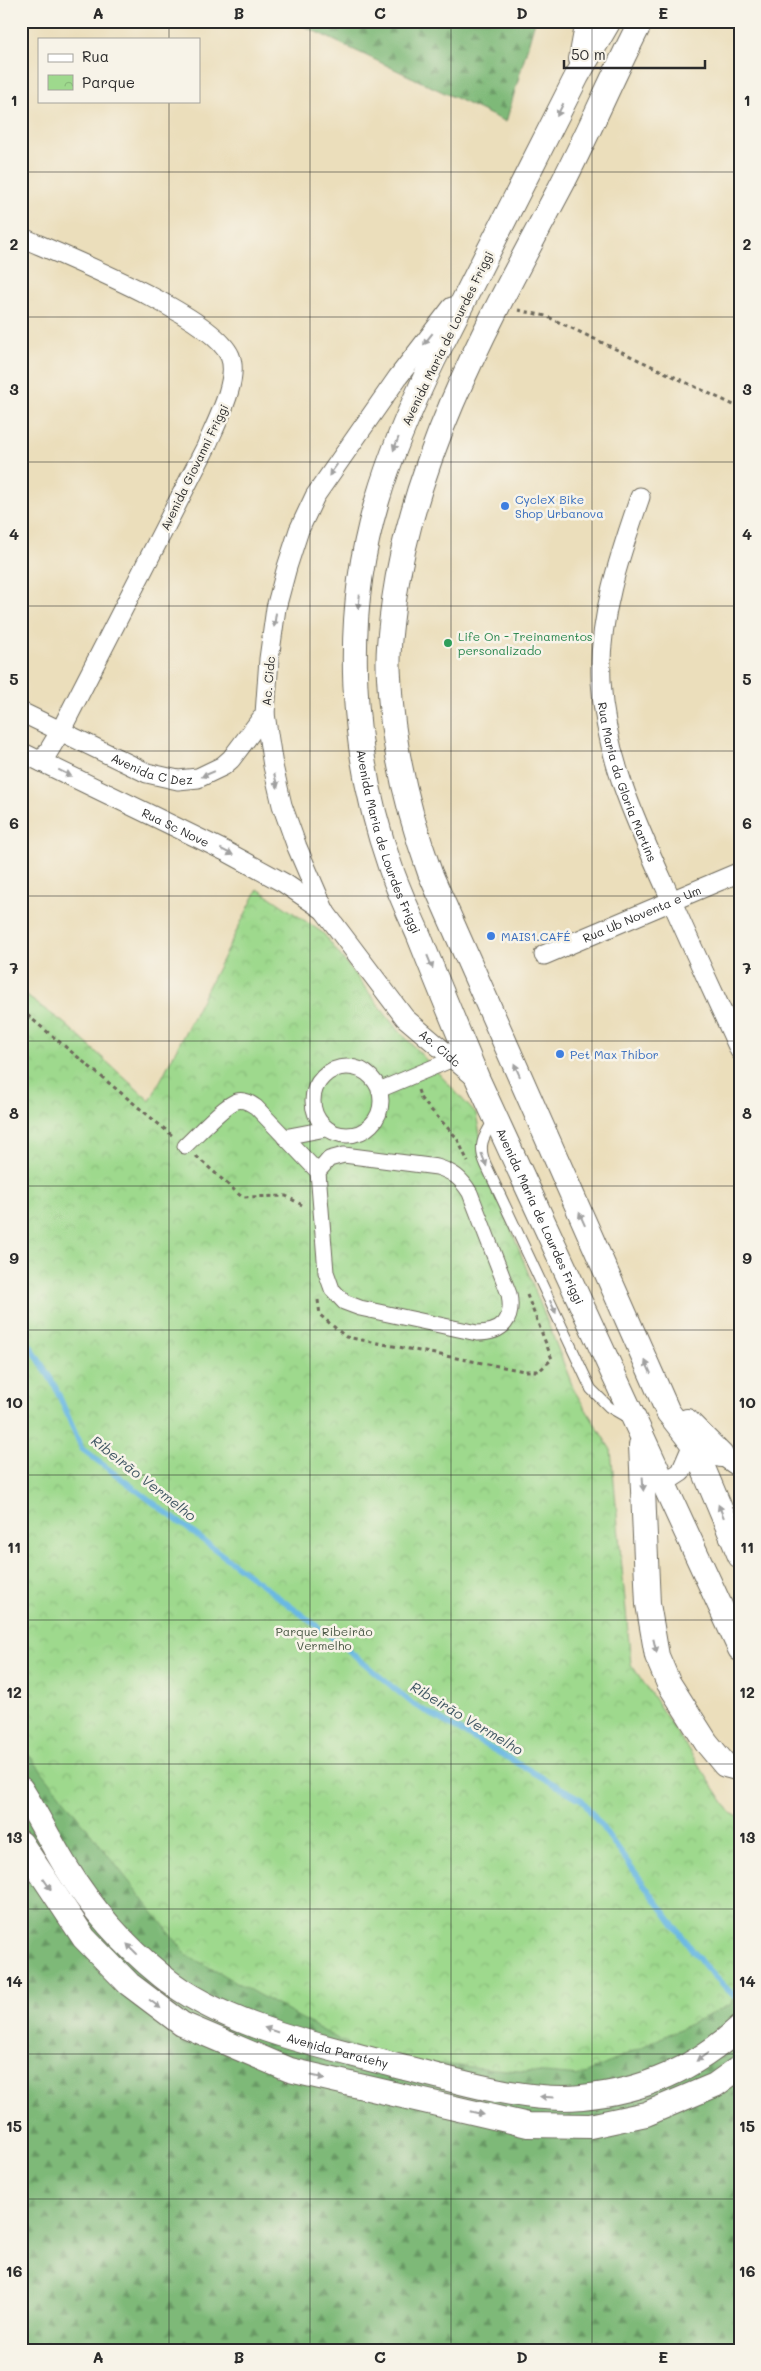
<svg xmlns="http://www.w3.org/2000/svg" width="761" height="2371" font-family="Mali,sans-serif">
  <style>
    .forest { fill: url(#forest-firs); stroke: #547252 }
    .park { fill: url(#park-crowns); stroke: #64825c }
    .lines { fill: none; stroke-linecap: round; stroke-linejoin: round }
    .stream { stroke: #69b8e3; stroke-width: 5.5 }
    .service-casing { stroke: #6e6a5d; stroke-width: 12 }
    .pedestrian-casing { stroke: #6e6a5d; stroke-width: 17 }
    .minor-casing { stroke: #6e6a5d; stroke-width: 21 }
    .tertiary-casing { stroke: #6e6a5d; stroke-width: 26 }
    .path { stroke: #6e6a5d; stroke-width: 3; stroke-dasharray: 4 4; stroke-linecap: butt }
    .service { stroke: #fff; stroke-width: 10 }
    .pedestrian { stroke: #fff; stroke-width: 15 }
    .minor { stroke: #fff; stroke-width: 19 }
    .tertiary { stroke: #fff; stroke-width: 24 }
    .oneway { fill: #a0a0a0 }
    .grid { fill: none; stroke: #2b2b2b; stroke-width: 1; stroke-opacity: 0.55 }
    .shop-dot { fill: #3f7fe0; stroke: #f7f3e8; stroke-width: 2 }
    .leisure-dot { fill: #2e9e5b; stroke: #f7f3e8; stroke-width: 2 }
    .labels { text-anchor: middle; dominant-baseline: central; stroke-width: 5; stroke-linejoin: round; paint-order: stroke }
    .street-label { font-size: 12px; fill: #2b2b2b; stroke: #f7f3e8 }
    .shop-label { font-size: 12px; fill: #366cbe; stroke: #f7f3e8; text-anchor: start }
    .leisure-label { font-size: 12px; fill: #27864d; stroke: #f7f3e8; text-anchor: start }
    .park-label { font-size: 12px; fill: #485644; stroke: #f7f3e8 }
    .water-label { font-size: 14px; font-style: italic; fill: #3e5562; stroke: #f7f3e8 }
    .neatline { fill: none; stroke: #2b2b2b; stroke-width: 2 }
    .grid-label { font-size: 16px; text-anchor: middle; font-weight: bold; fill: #2b2b2b }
  </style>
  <defs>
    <pattern id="forest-firs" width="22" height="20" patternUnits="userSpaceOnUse" patternTransform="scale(1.25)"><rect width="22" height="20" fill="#7eb978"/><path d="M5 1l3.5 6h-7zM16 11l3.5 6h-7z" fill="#679763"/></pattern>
    <pattern id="park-crowns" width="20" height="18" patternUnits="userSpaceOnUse" patternTransform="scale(1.25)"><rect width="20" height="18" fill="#9ed98d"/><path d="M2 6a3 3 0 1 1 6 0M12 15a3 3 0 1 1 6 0" fill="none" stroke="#88ba7a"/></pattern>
  </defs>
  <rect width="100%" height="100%" fill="#f7f3e8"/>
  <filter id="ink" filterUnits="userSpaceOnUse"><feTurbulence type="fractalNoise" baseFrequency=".02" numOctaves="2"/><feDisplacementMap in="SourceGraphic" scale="10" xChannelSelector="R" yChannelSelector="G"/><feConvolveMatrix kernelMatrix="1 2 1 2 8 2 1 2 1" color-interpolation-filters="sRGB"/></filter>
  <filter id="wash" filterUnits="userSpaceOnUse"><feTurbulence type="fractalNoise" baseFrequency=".0096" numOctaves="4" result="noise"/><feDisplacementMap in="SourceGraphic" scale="20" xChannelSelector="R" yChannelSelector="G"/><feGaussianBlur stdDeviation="1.12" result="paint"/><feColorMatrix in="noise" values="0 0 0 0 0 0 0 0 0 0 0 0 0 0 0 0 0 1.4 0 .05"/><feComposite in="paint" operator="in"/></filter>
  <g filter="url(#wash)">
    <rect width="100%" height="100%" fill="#ebdebb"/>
    <path class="forest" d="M293,21H535L506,122Z
      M21,1022L546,1637L740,1881V2350H21Z"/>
    <path class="park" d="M258,889L323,933L393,1024L476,1114L486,1165L574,1390L611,1450L631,1664L731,1813L740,1818V1972L732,2004L581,2076L374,2059L187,1955L21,1745V992L64,1023L150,1101Z"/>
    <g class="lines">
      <path class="stream" d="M21,1336L28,1342L55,1386L82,1449L342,1645L413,1704L582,1800L702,1963L734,1996"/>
    </g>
  </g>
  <g filter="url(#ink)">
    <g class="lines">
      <defs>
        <path id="service" d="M494,1120C484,1136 477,1145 486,1165L591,1389L609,1407L628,1418"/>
        <path id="pedestrian" d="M313 1101a34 34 0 1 1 68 0a34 34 0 1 1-68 0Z
          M379,1090L453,1059
          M284,1137L326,1129
          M185,1146C195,1137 225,1104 237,1101C244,1099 250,1103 256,1107L318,1172L326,1272L332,1289L344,1302L360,1308L477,1333C503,1333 514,1320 509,1294L470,1193C461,1178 453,1172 437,1167L344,1155L329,1159L318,1172"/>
        <g id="minor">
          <path d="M21,237C66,257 212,315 230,356C240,380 215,425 206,447L60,732L42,762"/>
          <path id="s1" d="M452,307L398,377L315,496L299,530L287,567L276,608L269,659L265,714L273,766L282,805L297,847L325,912L405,1018L477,1079"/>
          <path id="s2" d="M640,497C620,555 598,618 601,681C605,755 635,820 665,886C689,941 715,996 740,1051"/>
          <path id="s3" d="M21,712L147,773L178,780L198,778L223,766L231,759L265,714"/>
          <path id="s4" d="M21,752L227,852L284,883L325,911"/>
          <path id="s5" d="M544,955L740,872"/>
          <path d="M708,1458L721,1455L740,1468"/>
          <path d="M664,1483L681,1472L693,1444"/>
        </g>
        <g id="tertiary">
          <path id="s6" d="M609,21L577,76L433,361C411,407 391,453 377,501C342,619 350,751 390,866C398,890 409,913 419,936C438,984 458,1032 478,1080L740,1649"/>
          <path d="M641,21C612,77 588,135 559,190C490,320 415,452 394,600C391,625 387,651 389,677C392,745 407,809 430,873L668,1412L693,1444L740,1556"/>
          <path d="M581,59L588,21"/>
          <path d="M687,1421L721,1455"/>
          <path d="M641,1445L648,1604L657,1656L668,1682L706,1742L725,1765L740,1769"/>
          <path id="s7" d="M21,1789C37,1814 50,1841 66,1867C91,1908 125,1946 162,1976C225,2028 328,2047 405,2068C459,2081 527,2103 582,2097C644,2091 695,2069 740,2027"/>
          <path d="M21,1843L84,1938L129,1984L182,2024L290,2070L528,2125L590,2126L646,2114L715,2085L740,2067"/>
        </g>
      </defs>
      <use href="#service" class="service-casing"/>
      <use href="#pedestrian" class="pedestrian-casing"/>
      <use href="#minor" class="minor-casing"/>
      <use href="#tertiary" class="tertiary-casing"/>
      <path class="path" d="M518,310L546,316L740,408
        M21,1010L173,1136
        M418,1090L421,1099L457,1138L468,1162
        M196,1156L242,1197L286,1196L302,1205
        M318,1300L320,1315L346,1337L524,1371H539L552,1359L527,1295"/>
      <use href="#service" class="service"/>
      <use href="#pedestrian" class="pedestrian"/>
      <use href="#minor" class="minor"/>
      <use href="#tertiary" class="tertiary"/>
    </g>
    <defs><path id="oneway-solid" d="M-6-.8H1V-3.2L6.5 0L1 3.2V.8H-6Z" transform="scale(1.25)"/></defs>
    <g class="oneway">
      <use href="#oneway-solid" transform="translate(560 110) rotate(117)"/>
      <use href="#oneway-solid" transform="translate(428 339) rotate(128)"/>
      <use href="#oneway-solid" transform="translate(396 444) rotate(111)"/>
      <use href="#oneway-solid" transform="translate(333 470) rotate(125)"/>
      <use href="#oneway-solid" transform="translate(359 602) rotate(96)"/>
      <use href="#oneway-solid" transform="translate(275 620) rotate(98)"/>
      <use href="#oneway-solid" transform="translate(65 773) rotate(26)"/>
      <use href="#oneway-solid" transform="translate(208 774) rotate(157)"/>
      <use href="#oneway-solid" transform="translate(276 781) rotate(76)"/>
      <use href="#oneway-solid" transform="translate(227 852) rotate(27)"/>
      <use href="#oneway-solid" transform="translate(430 962) rotate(68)"/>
      <use href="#oneway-solid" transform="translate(517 1070) rotate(-114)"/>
      <use href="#oneway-solid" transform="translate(484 1160) rotate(69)"/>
      <use href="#oneway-solid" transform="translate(582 1219) rotate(-114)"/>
      <use href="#oneway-solid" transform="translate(553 1307) rotate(65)"/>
      <use href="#oneway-solid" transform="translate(648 1367) rotate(-114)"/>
      <use href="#oneway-solid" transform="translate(643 1484) rotate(87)"/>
      <use href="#oneway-solid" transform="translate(721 1511) rotate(-113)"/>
      <use href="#oneway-solid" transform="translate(655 1646) rotate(77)"/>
      <use href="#oneway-solid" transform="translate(47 1884) rotate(55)"/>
      <use href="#oneway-solid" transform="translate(132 1949) rotate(-135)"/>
      <use href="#oneway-solid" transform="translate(155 2004) rotate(37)"/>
      <use href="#oneway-solid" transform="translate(271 2030) rotate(-161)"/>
      <use href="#oneway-solid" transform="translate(702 2057) rotate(145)"/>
      <use href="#oneway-solid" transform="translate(318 2077) rotate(13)"/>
      <use href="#oneway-solid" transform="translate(547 2097) rotate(-176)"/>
      <use href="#oneway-solid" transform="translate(477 2113) rotate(13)"/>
    </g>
  </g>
  <path class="grid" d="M169,21V39M310,21V2350M451,21V2350M592,21V2350M169,101V2350M21,172H740M21,317H740M21,462H740M21,606H740M21,751H740M21,896H740M21,1041H740M21,1186H740M21,1330H740M21,1475H740M21,1620H740M21,1764H740M21,1909H740M21,2054H740M21,2199H740"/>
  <g class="shop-dot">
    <circle cx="505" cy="506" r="5"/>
    <circle cx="491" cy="936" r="5"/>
    <circle cx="560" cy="1054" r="5"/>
  </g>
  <circle class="leisure-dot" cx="448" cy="643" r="5"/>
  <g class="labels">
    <g class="street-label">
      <text transform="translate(447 338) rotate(-64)">Avenida Maria de Lourdes Friggi</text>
      <text transform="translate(194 467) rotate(-64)">Avenida Giovanni Friggi</text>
      <text transform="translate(268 681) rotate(-85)">Ac. Cidc</text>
      <text stroke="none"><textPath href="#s3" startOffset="144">Avenida C Dez</textPath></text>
      <text stroke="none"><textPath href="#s2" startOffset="294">Rua Maria da Gloria Martins</textPath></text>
      <text stroke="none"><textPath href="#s4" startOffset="172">Rua Sc Nove</textPath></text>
      <text stroke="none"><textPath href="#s6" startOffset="881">Avenida Maria de Lourdes Friggi</textPath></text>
      <text stroke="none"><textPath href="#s5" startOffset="106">Rua Ub Noventa e Um</textPath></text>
      <text stroke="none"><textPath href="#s1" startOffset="846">Ac. Cidc</textPath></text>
      <text stroke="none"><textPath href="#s6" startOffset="1286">Avenida Maria de Lourdes Friggi</textPath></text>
      <text stroke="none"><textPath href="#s7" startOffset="428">Avenida Paratehy</textPath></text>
    </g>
    <g class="shop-label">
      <text x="515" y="499">CycleX Bike<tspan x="515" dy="14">Shop Urbanova</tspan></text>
      <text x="501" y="936">MAIS1.CAFÉ</text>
      <text x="570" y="1054">Pet Max Thibor</text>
    </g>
    <g class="leisure-label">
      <text x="458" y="636">Life On - Treinamentos<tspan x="458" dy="14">personalizado</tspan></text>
    </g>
    <g class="park-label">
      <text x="324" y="1631">Parque Ribeirão<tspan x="324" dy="14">Vermelho</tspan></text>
    </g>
    <g class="water-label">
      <text transform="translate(144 1478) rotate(38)">Ribeirão Vermelho</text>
      <text transform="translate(467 1718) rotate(31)">Ribeirão Vermelho</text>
    </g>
  </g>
  <rect width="761" height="2371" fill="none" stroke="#f7f3e8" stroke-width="55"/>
  <rect x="38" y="38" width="162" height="65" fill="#f7f3e8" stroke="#a5a39c"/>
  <rect x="48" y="54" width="25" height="8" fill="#ffffff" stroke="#a5a39c"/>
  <text x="82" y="62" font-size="15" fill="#2b2b2b">Rua</text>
  <rect x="48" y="75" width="25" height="15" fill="url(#park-crowns)" stroke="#a5a39c"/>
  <text x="82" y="88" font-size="15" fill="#2b2b2b">Parque</text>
  <path d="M564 60v8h141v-8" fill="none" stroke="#2b2b2b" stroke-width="2.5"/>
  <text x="571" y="60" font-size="15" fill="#2b2b2b" stroke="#f7f3e8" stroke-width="4" paint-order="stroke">50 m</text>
  <rect x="28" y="28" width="706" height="2316" class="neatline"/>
  <g class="grid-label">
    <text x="98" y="19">A</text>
    <text x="239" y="19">B</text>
    <text x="380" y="19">C</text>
    <text x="522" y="19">D</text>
    <text x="663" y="19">E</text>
    <text x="14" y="106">1</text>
    <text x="747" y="106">1</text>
    <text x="14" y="250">2</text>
    <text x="747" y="250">2</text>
    <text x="14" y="395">3</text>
    <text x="747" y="395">3</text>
    <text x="14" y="540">4</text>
    <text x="747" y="540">4</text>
    <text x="14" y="685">5</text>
    <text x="747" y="685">5</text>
    <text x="14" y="829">6</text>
    <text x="747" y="829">6</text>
    <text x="14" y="974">7</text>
    <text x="747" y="974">7</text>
    <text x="14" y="1119">8</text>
    <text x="747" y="1119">8</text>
    <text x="14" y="1264">9</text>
    <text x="747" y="1264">9</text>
    <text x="14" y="1408">10</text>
    <text x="747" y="1408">10</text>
    <text x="14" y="1553">11</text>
    <text x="747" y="1553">11</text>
    <text x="14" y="1698">12</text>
    <text x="747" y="1698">12</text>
    <text x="14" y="1843">13</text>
    <text x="747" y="1843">13</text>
    <text x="14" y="1987">14</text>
    <text x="747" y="1987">14</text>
    <text x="14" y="2132">15</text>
    <text x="747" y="2132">15</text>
    <text x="14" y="2277">16</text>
    <text x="747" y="2277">16</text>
    <text x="98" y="2363">A</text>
    <text x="239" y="2363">B</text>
    <text x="380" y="2363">C</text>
    <text x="522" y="2363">D</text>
    <text x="663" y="2363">E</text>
  </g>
</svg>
